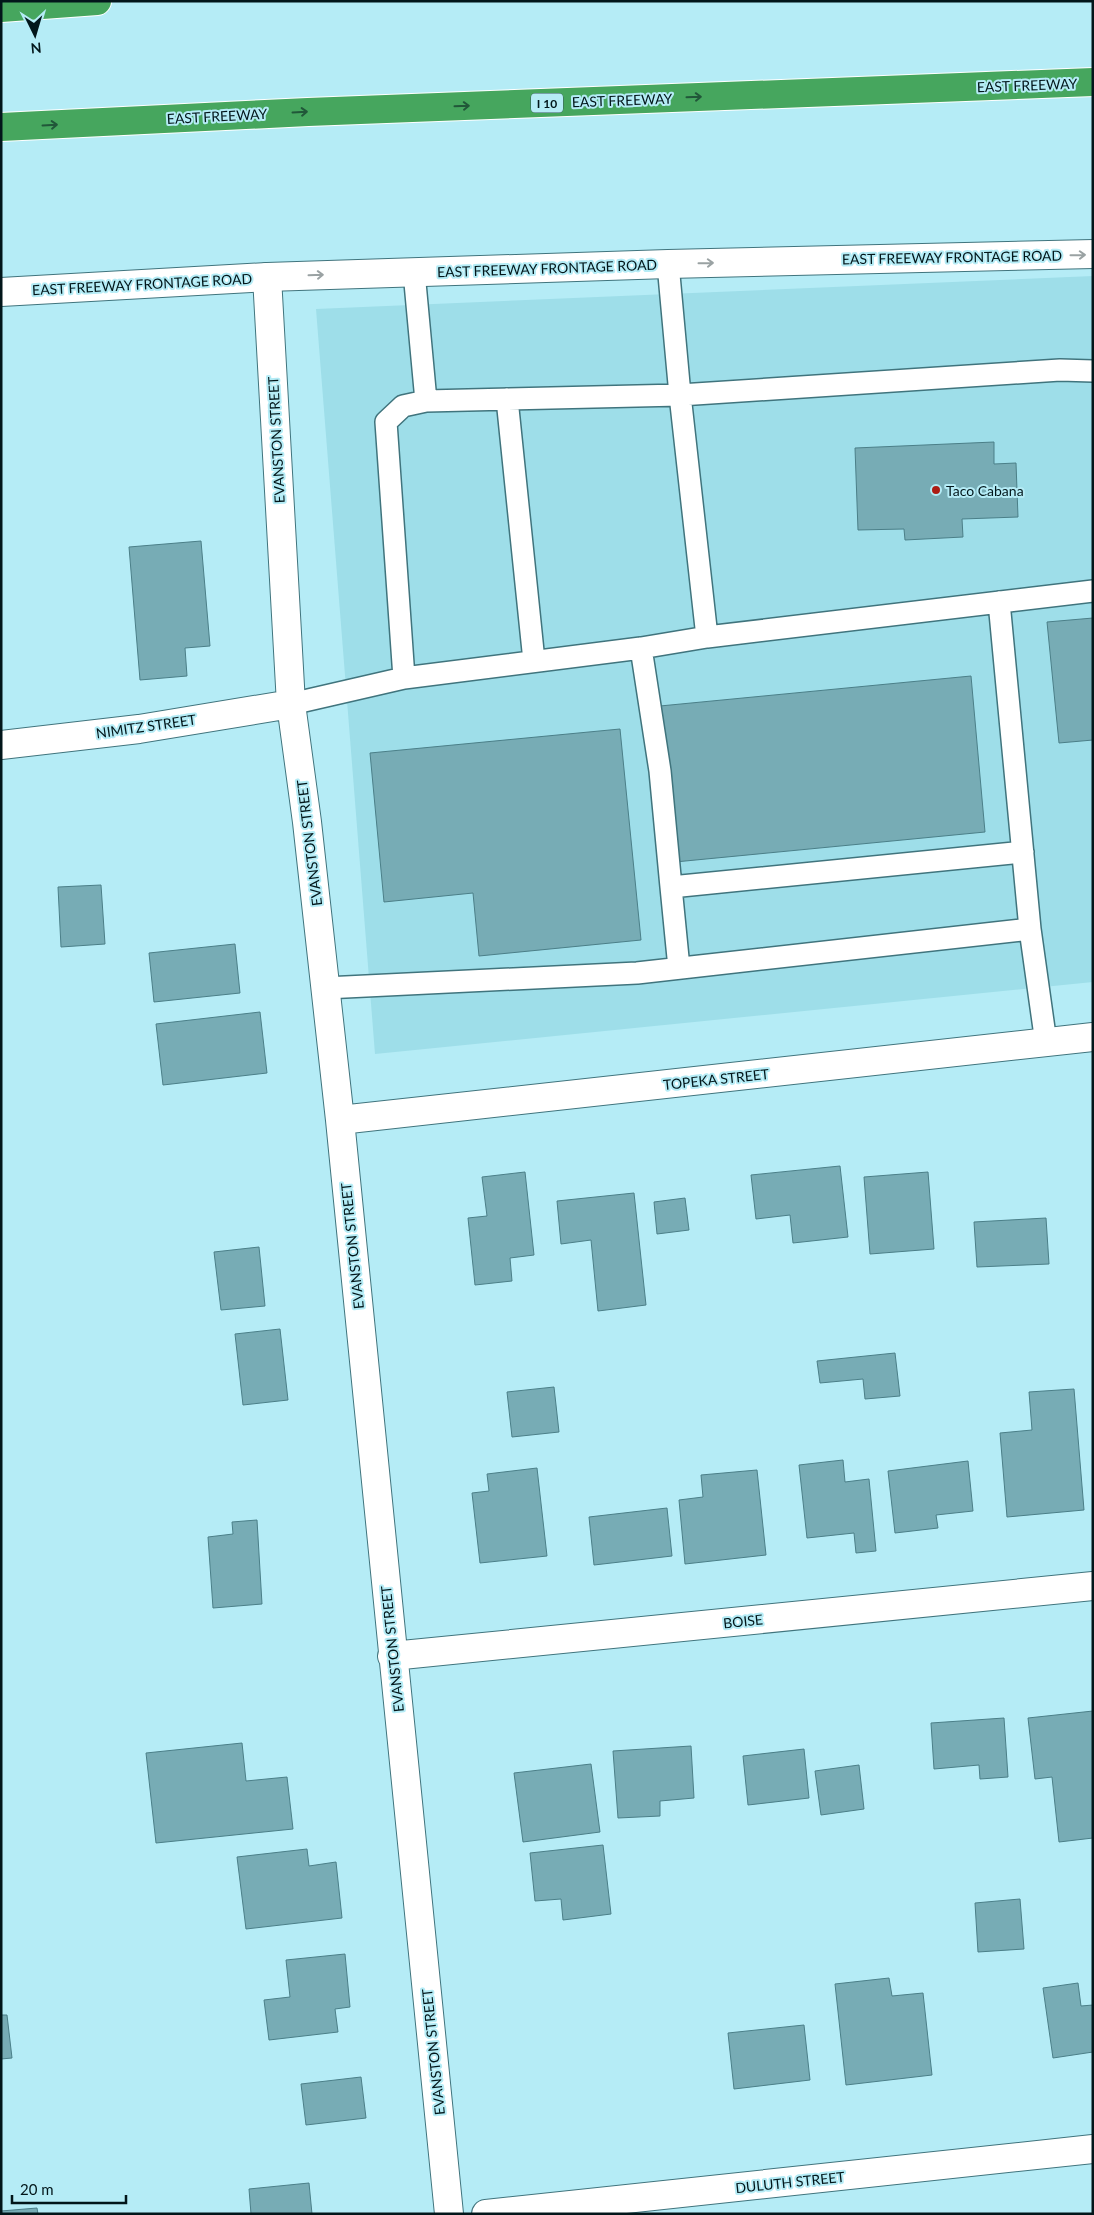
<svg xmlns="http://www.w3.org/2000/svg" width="1094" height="2215" font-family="Lato,sans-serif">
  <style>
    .built { fill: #9edee9 }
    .building { fill: #77acb5; stroke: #4b7f88 }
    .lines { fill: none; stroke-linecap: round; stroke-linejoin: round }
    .lane-casing { stroke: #40747d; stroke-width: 24 }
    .street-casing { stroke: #40747d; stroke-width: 30 }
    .secondary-casing { stroke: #40747d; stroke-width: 30 }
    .highway-casing { stroke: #fff; stroke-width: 30 }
    .lane { stroke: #fff; stroke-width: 21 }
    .street { stroke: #fff; stroke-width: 28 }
    .secondary { stroke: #fff; stroke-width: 28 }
    .highway { stroke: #46a65e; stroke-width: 28 }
    .oneway { stroke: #215739 }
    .oneway2 { stroke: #9aa2a3 }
    .poi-dot { fill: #ac1c14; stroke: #b5ecf6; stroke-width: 2 }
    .labels { text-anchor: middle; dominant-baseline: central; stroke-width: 4; stroke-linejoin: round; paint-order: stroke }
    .shield { fill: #b5ecf6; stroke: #38565c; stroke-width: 1 }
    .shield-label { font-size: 12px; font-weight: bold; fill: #02161a }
    .street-label { font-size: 14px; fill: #02161a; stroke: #b5ecf6 }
    .poi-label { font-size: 14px; fill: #02161a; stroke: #b5ecf6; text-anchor: start }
  </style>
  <rect width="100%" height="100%" fill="#b5ecf6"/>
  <path class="built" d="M1093,276V982L375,1054L316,309Z"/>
  <path class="building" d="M994,442V464L1016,463L1018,517L962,519L963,537L905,540L904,529L858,530L855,448Z
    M201,541L210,646L185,648L187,676L140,680L129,547Z
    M1093,618V740L1059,743L1047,622Z
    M971,676L985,832L675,862L660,706Z
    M620,729L641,940L479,956L473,893L384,902L370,753Z
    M101,885L105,944L61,947L58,887Z
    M235,944L240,993L154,1002L149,953Z
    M260,1012L267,1073L163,1085L156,1024Z
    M840,1166L848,1237L793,1243L790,1215L756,1219L751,1175Z
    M525,1172L534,1255L510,1258L512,1281L475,1285L468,1218L487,1216L482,1177Z
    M928,1172L934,1249L870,1254L864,1177Z
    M634,1193L646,1305L598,1311L591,1240L561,1244L557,1201Z
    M685,1198L689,1230L657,1234L654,1202Z
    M1046,1218L1049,1264L977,1267L974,1222Z
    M259,1247L265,1306L221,1310L214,1252Z
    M280,1329L288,1400L243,1405L235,1334Z
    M895,1353L900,1396L865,1399L863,1379L820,1383L817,1361Z
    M554,1387L559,1432L512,1437L507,1392Z
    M1074,1389L1084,1510L1007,1517L1000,1433L1032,1430L1029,1392Z
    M843,1460L845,1482L869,1479L876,1551L856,1553L854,1533L807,1538L799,1465Z
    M968,1461L973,1511L936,1515L938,1528L895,1533L888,1471Z
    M537,1468L547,1556L480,1563L472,1493L489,1491L487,1474Z
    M757,1470L766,1555L685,1564L679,1500L703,1497L701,1475Z
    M667,1508L672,1556L594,1565L589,1517Z
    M257,1520L262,1604L213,1608L208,1537L233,1534L232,1522Z
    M1093,1711V1838L1059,1842L1052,1777L1035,1779L1028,1718Z
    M1004,1718L1008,1777L980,1779L979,1765L934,1769L931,1723Z
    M242,1743L246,1781L287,1777L293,1829L156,1843L146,1753Z
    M691,1746L694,1798L660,1801V1816L618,1818L613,1751Z
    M804,1749L809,1798L748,1805L743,1756Z
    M591,1764L600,1832L523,1842L514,1773Z
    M859,1765L864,1809L821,1815L815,1771Z
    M603,1845L611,1914L563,1920L561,1899L535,1901L530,1853Z
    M307,1849L309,1866L336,1862L342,1918L246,1929L237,1857Z
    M1020,1899L1024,1949L978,1952L975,1903Z
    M345,1954L350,2007L335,2009L338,2032L269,2040L264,2000L290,1997L286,1960Z
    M889,1978L892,1996L923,1993L932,2075L846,2085L835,1984Z
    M1078,1983L1081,2006L1093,2005V2052L1053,2058L1043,1988Z
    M1,2015H7L12,2058L1,2059Z
    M804,2025L810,2080L734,2089L728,2033Z
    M361,2077L366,2118L306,2125L301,2084Z
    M309,2183L312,2214H251L249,2189Z
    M37,2208L38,2214H1V2211Z"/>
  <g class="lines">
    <defs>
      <path id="lane" d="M668,264L680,395L1060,370L1093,371
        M414,272L426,401L680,395L707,637
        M507,399L534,661
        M999,602L1030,929
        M641,648L660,771L671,887
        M404,678L386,422L403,406L426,401
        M291,704L404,678L641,648L707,637L1093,591
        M679,968L671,887L1023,852
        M325,988L637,973L1030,929L1046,1043"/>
      <path id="street" d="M267,277L291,704L307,822L340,1120L449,2214
        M1,745L139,729L291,704
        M340,1120L1093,1037
        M392,1656L1093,1586
        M486,2214L1093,2149"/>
      <path id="secondary" d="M1,292L267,277L668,264L1093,254"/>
      <path id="highway" d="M1,8L97,1
        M1,127L308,112L1093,82"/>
    </defs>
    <use href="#lane" class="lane-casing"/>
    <use href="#street" class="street-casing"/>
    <use href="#secondary" class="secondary-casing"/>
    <use href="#highway" class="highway-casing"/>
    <use href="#lane" class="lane"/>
    <use href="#street" class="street"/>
    <use href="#secondary" class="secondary"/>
    <use href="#highway" class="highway"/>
  </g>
  <defs><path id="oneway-shaft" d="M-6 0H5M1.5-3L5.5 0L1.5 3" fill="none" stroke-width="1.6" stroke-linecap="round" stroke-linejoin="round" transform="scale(1.25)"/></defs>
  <g class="oneway">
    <use href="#oneway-shaft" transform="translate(694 97) rotate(-2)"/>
    <use href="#oneway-shaft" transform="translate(462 106) rotate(-2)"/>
    <use href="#oneway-shaft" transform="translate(300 112) rotate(-3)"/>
    <use href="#oneway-shaft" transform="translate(50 125) rotate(-3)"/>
  </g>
  <g class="oneway2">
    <use href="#oneway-shaft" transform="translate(1078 255) rotate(-1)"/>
    <use href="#oneway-shaft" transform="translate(706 263) rotate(-1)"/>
    <use href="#oneway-shaft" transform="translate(316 275) rotate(-2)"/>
  </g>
  <circle class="poi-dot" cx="936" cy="490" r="5"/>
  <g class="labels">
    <rect class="shield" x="531" y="93.5" width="32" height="19" rx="4"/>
    <g class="shield-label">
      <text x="547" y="103">I 10</text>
    </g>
    <g class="street-label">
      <text transform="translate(1027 85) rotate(-2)">EAST FREEWAY</text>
      <text transform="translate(622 100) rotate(-2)">EAST FREEWAY</text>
      <text transform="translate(217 116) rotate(-3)">EAST FREEWAY</text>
      <text transform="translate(952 257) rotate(-1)">EAST FREEWAY FRONTAGE ROAD</text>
      <text transform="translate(547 268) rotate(-2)">EAST FREEWAY FRONTAGE ROAD</text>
      <text transform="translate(142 284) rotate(-3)">EAST FREEWAY FRONTAGE ROAD</text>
      <text transform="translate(276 440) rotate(-93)">EVANSTON STREET</text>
      <text transform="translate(146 726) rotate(-8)">NIMITZ STREET</text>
      <text transform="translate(309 843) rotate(-97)">EVANSTON STREET</text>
      <text transform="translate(716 1079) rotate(-6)">TOPEKA STREET</text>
      <text transform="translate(352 1246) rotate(-96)">EVANSTON STREET</text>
      <text transform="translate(743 1621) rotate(-6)">BOISE</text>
      <text transform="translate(392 1649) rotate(-96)">EVANSTON STREET</text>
      <text transform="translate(433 2052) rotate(-96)">EVANSTON STREET</text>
      <text transform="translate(790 2182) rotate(-6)">DULUTH STREET</text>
    </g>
    <g class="poi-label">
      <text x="946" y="490">Taco Cabana</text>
    </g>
  </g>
  <rect width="1094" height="2215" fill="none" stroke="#02161a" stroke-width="5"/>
  <g transform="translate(35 35) rotate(175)" stroke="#b5ecf6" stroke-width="4" paint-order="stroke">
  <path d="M0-4L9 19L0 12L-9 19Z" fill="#02161a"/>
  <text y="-8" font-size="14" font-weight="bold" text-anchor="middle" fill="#02161a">N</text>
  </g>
  <path d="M12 2195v8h114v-8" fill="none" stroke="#02161a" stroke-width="2.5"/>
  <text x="20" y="2195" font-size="15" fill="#02161a" stroke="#b5ecf6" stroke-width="4" paint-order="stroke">20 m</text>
</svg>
